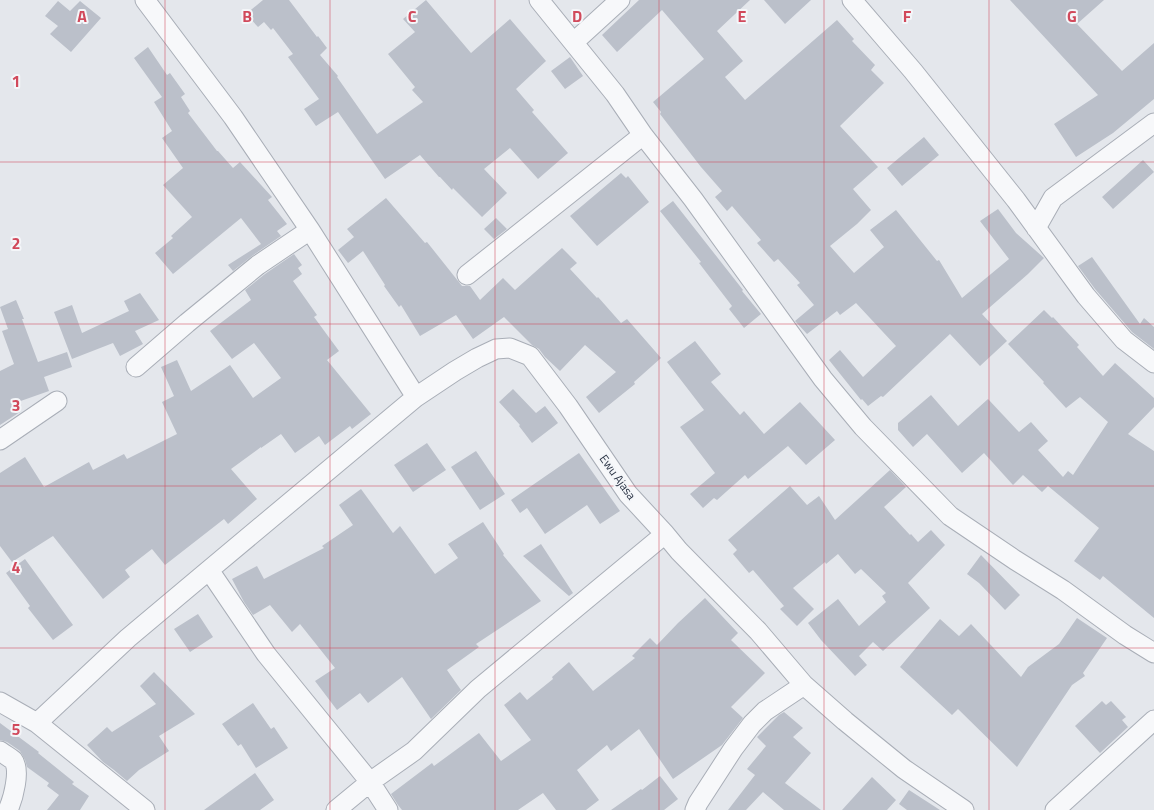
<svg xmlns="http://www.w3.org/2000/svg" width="1154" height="810" font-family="'Titillium Web',sans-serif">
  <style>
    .building { fill: #bbc0ca }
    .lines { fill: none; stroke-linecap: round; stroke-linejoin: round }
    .minor-casing { stroke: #a9aeb7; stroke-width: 21 }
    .minor { stroke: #f7f8fa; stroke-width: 19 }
    .grid { fill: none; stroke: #d1495b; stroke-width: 1; stroke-opacity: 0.55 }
    .labels { text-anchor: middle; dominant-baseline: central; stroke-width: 4; stroke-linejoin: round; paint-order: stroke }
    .street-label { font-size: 12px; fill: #2b3445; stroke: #f4f6f9 }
    .grid-label { font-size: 16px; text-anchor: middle; font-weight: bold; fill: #d1495b; stroke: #f4f6f9; stroke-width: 4; stroke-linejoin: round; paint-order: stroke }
  </style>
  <rect width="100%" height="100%" fill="#e4e7ec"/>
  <path class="building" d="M263,0H289L317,37L318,36L327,48L320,55L338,76L337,77L377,134L423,102L412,90L415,87L388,54L415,32L403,19L426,0L471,53L510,19L546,61L516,89L534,110L532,112L568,153L538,179L510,148L484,169L507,193L482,217L453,188L452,190L440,177H439L420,155L385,179L338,112L316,126L304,109L319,99L288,57L293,54L273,28L271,30L264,22L258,27L246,14Z
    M639,0H750L717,31L743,61L725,77L745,100L837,20L854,39L852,41L875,65L871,70L884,83L840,126L878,167L853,189L871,210L857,224L830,246L854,273L884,247L870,230L896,210L937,261L939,260L962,298L1009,259L980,221L998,209L1016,233L1044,258L1028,274L982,314L1007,341L980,366L950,334L883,397L881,396L868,406L862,399L861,400L829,360L840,350L863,377L896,346L856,303L840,315L837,311L807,334L795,321L814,305L797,285L800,283L778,259L774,262L757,243L761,240L732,206L727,211L715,197L722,191L701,167L660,114L661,112L653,102L704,59L662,10L617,52L602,35Z
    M764,0H811L785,24Z
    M1010,0H1104L1077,24L1122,71L1154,43V99L1113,133L1076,157L1054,124L1098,95Z
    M58,1L70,11L80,1L101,18L71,52L50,34L58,26L45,16Z
    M148,47L167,75L170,73L185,94L181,97L190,111L188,113L217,151H218L233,168L240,162L272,197L268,200L287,224L277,231L281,236L252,256L233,271L228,265L261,244L241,218L173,274L155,253L173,238L171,236L192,217L163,185L183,168L162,138L172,131L154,102L162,97L134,58Z
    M570,57L583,76L565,89L551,71Z
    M924,137L939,155L902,186L887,168Z
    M1143,160L1154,172L1113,209L1102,197Z
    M621,173L626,178L628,176L649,202L597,246L570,216Z
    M386,198L425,243L427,242L462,286H470L480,300L503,278L515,290L562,248L577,263L570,269L597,298L598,297L621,323L627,319L661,358L634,382L635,384L599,413L586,397L616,372L585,345L560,371L545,357L539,349L532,345L504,317L473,339L456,315L420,336L401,305L399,307L384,286L385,285L363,251L348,263L338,250L354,237L347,229Z
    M673,201L743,290L742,291L761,314L744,328L729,309L732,306L699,263L701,262L660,211Z
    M496,218L507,229L494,239L484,229Z
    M294,254L302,265L298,268L302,274L293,281L317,315L314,317L339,351L327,360L371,414L352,429L350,426L325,445L319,436L295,453L281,434L261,448V447L231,469L257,499L228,524L224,519L165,565L152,549L125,570L130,577L103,599L53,536L12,562L0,546V473L25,457L44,487L89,462L93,470L124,454L127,459L177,434L162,402L174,396L161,367L177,360L191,391L230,365L253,398L281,378L254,343L232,359L210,331L251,300L245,290L265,274Z
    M1092,257L1140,324L1144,318L1154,327V349L1132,332L1095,289L1078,266Z
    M140,293L159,320L135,331L143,344L120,356L113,343L72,359L54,312L72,305L82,333L129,311L124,301Z
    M16,300L24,319H22L38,362L67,352L72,367L44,377L49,391L15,403L20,412L0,425V371L14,364L2,331L8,329L0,307Z
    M1044,310L1052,318L1053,317L1079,345L1077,347L1103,376L1115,363L1154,398V407L1128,434L1154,451V618L1103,576L1100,580L1074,561L1099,528L1048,486L1042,492L1023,475L1013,485L984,453L962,473L927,434L913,447L898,430V423L931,395L958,426L988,399L1019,432L1031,422L1048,441L1038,450L1063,477L1068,471L1073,475L1108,422L1080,397L1066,408L1043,383L1044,382L1008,344Z
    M695,341L721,374L711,382L740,415L744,411L764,434L800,402L835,440L806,465L788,446L748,479L745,475L717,500L714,498L703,508L690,494L715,473L680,427L704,410L667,362Z
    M513,389L536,413L545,406L558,423L532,443L519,426L520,425L499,402Z
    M427,443L446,470L413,492L394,465Z
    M476,451L505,494L480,510L451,467Z
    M579,453L620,511L600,524L587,505L545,534L527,508L520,513L511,500Z
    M890,470L906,487L884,507L910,535L911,534L918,542L931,530L945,545L908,583L930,608L883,651L873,642L859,656L867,665L855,676L821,640L808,623L838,599L859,626L886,602L882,596L886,593L861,569L855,574L838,554L826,564L825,562L793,588L814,609L797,626L780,609L784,606L753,570L749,573L733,554L737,550L728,540L790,486L807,505L819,496L835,520Z
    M361,489L393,533L400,526L435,574L458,558L448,544L483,522L504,554L503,555L541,601L476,644L479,647L447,670L461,690L431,719L402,677L368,703L360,693L337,710L315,681L335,668L300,624L292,632L270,605L253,615L244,602L232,579L257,566L264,579L324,548L322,546L353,525L339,505Z
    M541,544L573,593L569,596L523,556Z
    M981,555L1020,595L1005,610L979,583L967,574Z
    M25,559L73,625L53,640L28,608L30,606L6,573Z
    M705,598L738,633L731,640L765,673L731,707L743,718L722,745L673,779L639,729L611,751L607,745L577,770L599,800L586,810H556L543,793L518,810H402L398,805L391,794L432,763L434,766L479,733L501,761L531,740L504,705L520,692L527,700L553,679L552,677L569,662L593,691L635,658L632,656L650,638L657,645L678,623Z
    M198,614L213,637L190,652L174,629Z
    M1077,618L1107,638L1083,673L1085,676L1072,685L1017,767L958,709L952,715L900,667L940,619L959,636L971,624L1021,677L1028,667L1059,644Z
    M154,672L195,714L159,736L169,751L139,770L127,781L114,770L103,762L87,745L107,727L112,732L156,704L140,686Z
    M1102,701L1106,705L1111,701L1126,717L1122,720L1128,727L1100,753L1075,726Z
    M253,703L271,729L274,727L288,748L256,768L241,744L238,746L222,724Z
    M784,712L803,728L793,737L811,753L785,783L821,810H784L763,792L746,810H728L755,775L747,769L766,746L757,737L779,715Z
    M0,723L39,752L38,753L74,782L72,784L89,796L80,810H47L59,795L47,786L49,783L27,767L25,760L20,751L7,742L0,740Z
    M255,773L274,800L260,810H204Z
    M660,776L678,799L664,810H611L641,789L642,790Z
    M872,777L896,800L887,810H842Z
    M909,790L940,810H907L899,804Z"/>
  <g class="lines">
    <defs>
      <path id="minor" d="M145,0L233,117L310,230L416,397
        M539,0L615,94L643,135L693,199L823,379L863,427L950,516L1015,560L1063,590L1125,635L1154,653
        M852,0L913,71L1016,200L1086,296L1124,340L1154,363
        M574,42L620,0
        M1036,228L1053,198L1154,123
        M467,275L643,135
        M136,367L187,323L258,265L310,230
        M0,440L57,401
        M0,702L37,723
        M0,751C4,754 9,757 13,760C21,770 13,799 8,810
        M145,810L37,723L128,638L209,570
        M336,810L370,782L414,751L478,689L665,534
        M388,810L370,782L266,654L209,570L416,397L455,371L477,358L496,349L510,348L530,356L568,406L628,494L665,534L679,551L758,631L804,685L845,721L904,769L964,810
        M695,810L698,803L733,749L752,724L765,711L804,685
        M1055,810L1154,720"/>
    </defs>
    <use href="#minor" class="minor-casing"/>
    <use href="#minor" class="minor"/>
  </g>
  <path class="grid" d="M165,0V810M330,0V810M495,0V810M659,0V810M824,0V810M989,0V810M0,162H1154M0,324H1154M0,486H1154M0,648H1154"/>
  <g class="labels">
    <g class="street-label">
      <text transform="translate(618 477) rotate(54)">Ewu Ajasa</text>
    </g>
  </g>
  <g class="grid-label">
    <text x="82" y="22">A</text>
    <text x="247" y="22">B</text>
    <text x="412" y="22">C</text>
    <text x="577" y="22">D</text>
    <text x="742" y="22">E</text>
    <text x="907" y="22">F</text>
    <text x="1072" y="22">G</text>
    <text x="16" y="87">1</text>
    <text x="16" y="249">2</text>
    <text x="16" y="411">3</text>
    <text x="16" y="573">4</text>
    <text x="16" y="735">5</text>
  </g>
</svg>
